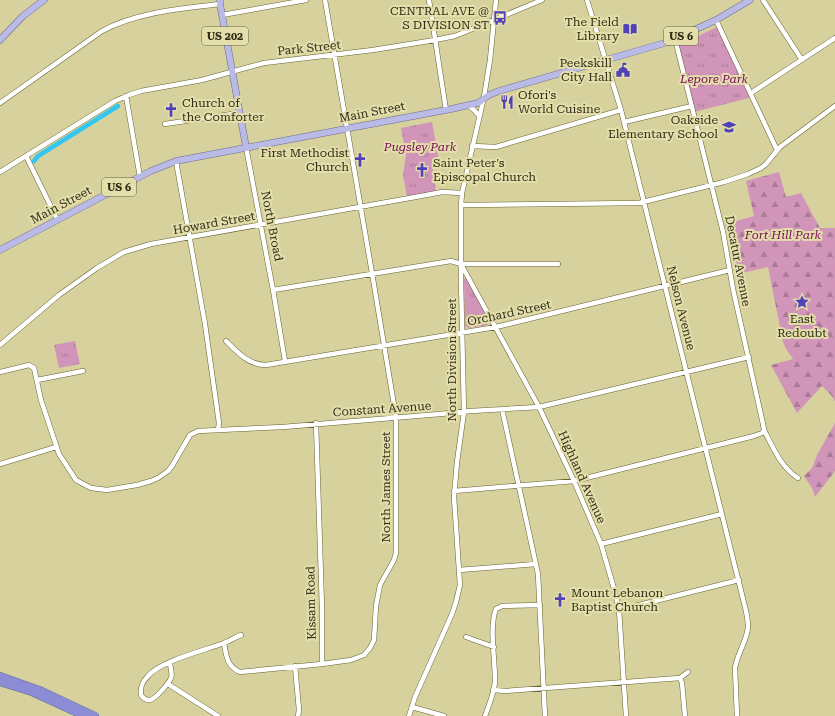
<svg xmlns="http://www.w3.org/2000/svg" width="835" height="716" font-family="'Roboto Serif',serif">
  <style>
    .forest { fill: url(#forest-firs) }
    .park { fill: url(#park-tufts) }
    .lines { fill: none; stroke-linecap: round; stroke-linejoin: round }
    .canal { stroke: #33c6f1; stroke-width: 4.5 }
    .minor-casing { stroke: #676232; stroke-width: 5.5 }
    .major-casing { stroke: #6c6b92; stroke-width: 7 }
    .highway-casing { stroke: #6c6b92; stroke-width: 8 }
    .minor { stroke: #fff; stroke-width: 4.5 }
    .major { stroke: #b9bae5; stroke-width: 6 }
    .highway { stroke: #8b8cd3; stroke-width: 7 }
    .labels { text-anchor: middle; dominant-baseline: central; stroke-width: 4; stroke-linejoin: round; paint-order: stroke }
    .shield { fill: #e3deaa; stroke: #666445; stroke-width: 1 }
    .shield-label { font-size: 11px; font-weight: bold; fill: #312f1a }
    .poi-label { font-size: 12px; fill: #312f1a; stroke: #e3deaa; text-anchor: end }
    .street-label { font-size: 12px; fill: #312f1a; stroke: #e3deaa }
    .park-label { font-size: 12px; font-style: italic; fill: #7a085c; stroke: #e3deaa }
  </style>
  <defs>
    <pattern id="forest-firs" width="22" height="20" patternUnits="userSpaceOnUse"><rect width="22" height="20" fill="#d195b9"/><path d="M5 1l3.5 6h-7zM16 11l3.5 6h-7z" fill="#aa7a96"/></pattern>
    <pattern id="park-tufts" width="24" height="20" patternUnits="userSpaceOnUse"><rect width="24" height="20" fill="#d195b9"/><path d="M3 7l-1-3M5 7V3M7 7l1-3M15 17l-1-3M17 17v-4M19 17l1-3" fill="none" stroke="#aa7a96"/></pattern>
  </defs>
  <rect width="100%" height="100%" fill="#d6d19d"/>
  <path class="forest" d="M779,172L786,197L801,193L820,228H835V401L831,395L822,386L797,413L771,365L793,359L786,349L783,342L768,267L738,274L725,224L754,216L746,181Z
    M835,423V471L815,497L812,488L804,476L812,468L817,455Z"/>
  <path class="park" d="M719,26L753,97L694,112L677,46Z
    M432,122L439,161L432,163L436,193L407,197L403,175L406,155L401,128Z
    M466,278L489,321L487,325L468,328L465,326L464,279Z
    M75,341L80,364L59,368L54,345Z"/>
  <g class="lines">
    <path class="canal" d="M34,161L38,156L118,106"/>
    <defs>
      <path id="minor" d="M429,0L446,110
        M587,0L621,110L746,611C747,616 748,622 748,627C747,641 737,654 735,668L737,716
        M763,0L802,60
        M222,15L306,0
        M716,20L777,150
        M675,39L723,232L733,289L763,424L764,430C773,448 781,467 798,478
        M751,93L835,38
        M126,96L140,177
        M0,103L102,31C137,12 180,9 220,4
        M468,105L474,110L479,116
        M624,122L692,106
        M165,124L239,113
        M472,146L496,147L621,110
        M246,147L273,290L285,361
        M26,156L57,219
        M176,161L205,324L219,423L218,430
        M0,172L115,101L129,95L141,91L202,80L264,63L373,50L435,40L455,36L542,0
        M461,205L639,203L724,182L748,174L761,168L766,164L780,147L835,106
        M462,266L539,407L574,481L601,544L615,592L619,610L626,716
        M273,290L451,261L461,264H558
        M226,341C238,353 249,365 266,365L496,327L730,270
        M0,345L59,295L97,268L124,252L151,244L421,196L442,192L462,193
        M0,372L29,365L34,368L41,400L59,454L76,480L91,488L107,490L137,485L151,481L158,478L168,471L172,466L190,435L198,431L283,427L440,414L471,411L539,407L749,357
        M37,380L83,371
        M502,409L538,574L545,716
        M316,423L322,608V664
        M0,464L56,447
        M454,491L574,481L754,436L762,433L764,430
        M601,544L722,514
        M459,570L536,564
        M619,610L739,580
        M466,637L494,647
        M224,643C226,655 227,667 240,672L322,664L351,660L364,655L370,648L374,640L376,606L380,585L394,560L396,553V417L372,273L325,0
        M170,663C170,667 173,674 171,678C169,683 154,701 149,700C146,700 143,698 141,695C140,687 142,682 148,676C160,661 206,650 224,643C230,641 235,637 241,635
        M295,666L299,710L298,716
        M680,678L682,683L685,716
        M168,684L218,716
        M493,690L506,691L680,678L688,672
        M412,707L444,716
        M409,716L415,697L452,614L456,602L460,585L454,497L457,462L464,412L461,281V205L462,193L484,97L490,60L496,0
        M485,716C489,705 495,691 495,680C495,660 489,626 496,609L502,606L540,605"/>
      <path id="major" d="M220,0V4L246,147
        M0,40L23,16L44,0
        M0,250L151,171L176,161L451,109L478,103L489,95L499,91L668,42L716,20L750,0"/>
      <path id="highway" d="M0,676L42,691L95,716
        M0,682L32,692L84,716"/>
    </defs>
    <use href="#minor" class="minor-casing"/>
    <use href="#major" class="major-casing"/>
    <use href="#highway" class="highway-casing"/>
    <use href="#minor" class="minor"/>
    <use href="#major" class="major"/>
    <use href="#highway" class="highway"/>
  </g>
  <defs>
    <symbol id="bus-bare" viewBox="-9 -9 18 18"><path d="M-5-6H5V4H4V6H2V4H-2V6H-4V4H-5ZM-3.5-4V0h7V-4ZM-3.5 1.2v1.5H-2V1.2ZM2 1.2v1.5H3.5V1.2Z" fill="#5141b9" stroke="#e3deaa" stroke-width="2.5" paint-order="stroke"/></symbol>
    <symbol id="library-bare" viewBox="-9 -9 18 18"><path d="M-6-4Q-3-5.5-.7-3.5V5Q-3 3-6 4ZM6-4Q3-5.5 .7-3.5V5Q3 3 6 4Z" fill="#5141b9" stroke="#e3deaa" stroke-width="2.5" paint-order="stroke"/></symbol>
    <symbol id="civic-bare" viewBox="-9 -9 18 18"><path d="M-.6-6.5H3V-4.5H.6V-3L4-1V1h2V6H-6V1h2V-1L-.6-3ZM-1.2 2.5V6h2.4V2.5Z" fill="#5141b9" stroke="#e3deaa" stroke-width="2.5" paint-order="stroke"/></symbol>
    <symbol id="restaurant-bare" viewBox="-9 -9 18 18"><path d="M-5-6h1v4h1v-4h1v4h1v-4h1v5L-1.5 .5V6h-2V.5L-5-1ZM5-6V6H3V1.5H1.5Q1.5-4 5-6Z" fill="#5141b9" stroke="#e3deaa" stroke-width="2.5" paint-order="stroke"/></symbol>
    <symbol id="church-bare" viewBox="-9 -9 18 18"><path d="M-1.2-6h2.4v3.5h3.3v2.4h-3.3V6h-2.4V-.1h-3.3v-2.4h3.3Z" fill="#5141b9" stroke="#e3deaa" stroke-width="2.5" paint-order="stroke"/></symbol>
    <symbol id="school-bare" viewBox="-9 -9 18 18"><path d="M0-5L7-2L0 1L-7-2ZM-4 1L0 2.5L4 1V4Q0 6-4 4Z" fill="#5141b9" stroke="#e3deaa" stroke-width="2.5" paint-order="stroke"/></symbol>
    <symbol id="sight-bare" viewBox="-9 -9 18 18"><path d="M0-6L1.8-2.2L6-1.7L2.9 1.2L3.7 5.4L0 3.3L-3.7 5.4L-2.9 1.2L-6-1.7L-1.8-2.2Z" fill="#5141b9" stroke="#e3deaa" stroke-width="2.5" paint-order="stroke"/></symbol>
  </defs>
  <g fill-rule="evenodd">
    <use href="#bus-bare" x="490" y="8" width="20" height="20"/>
    <use href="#library-bare" x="620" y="19" width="20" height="20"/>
    <use href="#civic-bare" x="613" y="60" width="20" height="20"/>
    <use href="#restaurant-bare" x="497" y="92" width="20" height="20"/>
    <use href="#church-bare" x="161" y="100" width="20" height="20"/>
    <use href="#school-bare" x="719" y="117" width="20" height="20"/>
    <use href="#church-bare" x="350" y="150" width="20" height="20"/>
    <use href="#church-bare" x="412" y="160" width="20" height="20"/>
    <use href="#sight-bare" x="792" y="292" width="20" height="20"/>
    <use href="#church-bare" x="550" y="590" width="20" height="20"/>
  </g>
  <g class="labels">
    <g class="shield">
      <rect x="202" y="27" width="46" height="18" rx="3"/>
      <rect x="664" y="27" width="34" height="18" rx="3"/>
      <rect x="102" y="178" width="34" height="18" rx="3"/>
    </g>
    <g class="shield-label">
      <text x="225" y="36">US 202</text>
      <text x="681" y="36">US 6</text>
      <text x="119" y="187">US 6</text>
    </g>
    <g class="poi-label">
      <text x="489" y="11">CENTRAL AVE @<tspan x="489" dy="14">S DIVISION ST</tspan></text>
      <text x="619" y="22">The Field<tspan x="619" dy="14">Library</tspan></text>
      <text x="612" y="63">Peekskill<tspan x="612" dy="14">City Hall</tspan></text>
      <text x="518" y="95" text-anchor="start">Ofori's<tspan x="518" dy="14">World Cuisine</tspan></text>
      <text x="182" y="103" text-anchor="start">Church of<tspan x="182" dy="14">the Comforter</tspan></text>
      <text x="718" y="120">Oakside<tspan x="718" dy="14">Elementary School</tspan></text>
      <text x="349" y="153">First Methodist<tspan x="349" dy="14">Church</tspan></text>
      <text x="433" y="163" text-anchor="start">Saint Peter's<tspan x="433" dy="14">Episcopal Church</tspan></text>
      <text x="802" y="319" text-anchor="middle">East<tspan x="802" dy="14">Redoubt</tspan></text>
      <text x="571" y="593" text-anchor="start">Mount Lebanon<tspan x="571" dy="14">Baptist Church</tspan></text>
    </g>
    <g class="street-label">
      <text transform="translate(309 48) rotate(-6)">Park Street</text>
      <text transform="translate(372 112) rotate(-11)">Main Street</text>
      <text transform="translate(61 205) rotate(-28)">Main Street</text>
      <text transform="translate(214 223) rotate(-10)">Howard Street</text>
      <text transform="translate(272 226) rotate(79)">North Broad</text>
      <text transform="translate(738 261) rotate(79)">Decatur Avenue</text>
      <text transform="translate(681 308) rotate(76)">Nelson Avenue</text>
      <text transform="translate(509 313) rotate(-12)">Orchard Street</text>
      <text transform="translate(452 360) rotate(-90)">North Division Street</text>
      <text transform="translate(382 409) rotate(-4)">Constant Avenue</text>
      <text transform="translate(582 477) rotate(66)">Highland Avenue</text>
      <text transform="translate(386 487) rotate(-90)">North James Street</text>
      <text transform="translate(311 603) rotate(-91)">Kissam Road</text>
    </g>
    <g class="park-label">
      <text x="714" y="79">Lepore Park</text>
      <text x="420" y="147">Pugsley Park</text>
      <text x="783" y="235">Fort Hill Park</text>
    </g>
  </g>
</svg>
